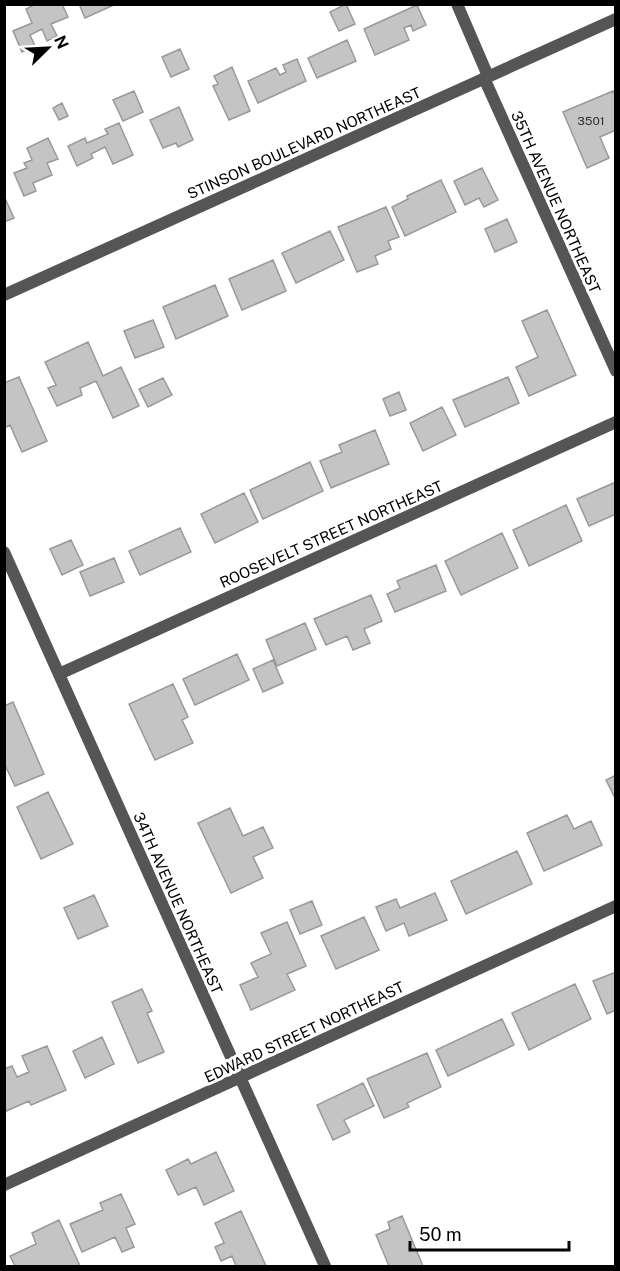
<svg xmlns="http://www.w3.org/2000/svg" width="620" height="1271" font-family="'Public Sans',sans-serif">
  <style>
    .building { fill: #c4c4c4; stroke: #999; stroke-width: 1.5 }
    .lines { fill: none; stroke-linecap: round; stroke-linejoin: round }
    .minor { stroke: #555; stroke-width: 12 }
    .tertiary { stroke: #555; stroke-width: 12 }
    .labels { text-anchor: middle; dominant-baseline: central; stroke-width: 6; stroke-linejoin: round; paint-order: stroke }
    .number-label { font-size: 12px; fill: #313131 }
    .street-label { font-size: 15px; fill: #000; stroke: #fff }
  </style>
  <rect width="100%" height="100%" fill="#fff"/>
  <path class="building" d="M36,4H62L68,17L51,24L57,36L47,41L42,29L30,35L35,46L22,52L13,31L32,23L26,9Z
    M79,4H116L85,18Z
    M346,4L355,24L339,31L330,12Z
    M417,5L426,25L413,31L411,25L404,28L409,40L375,55L364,29Z
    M347,40L356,61L317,78L308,58Z
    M180,49L189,69L171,77L162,57Z
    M297,59L306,81L258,103L248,81L276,68L280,75L286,72L283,65Z
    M232,67L250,111L229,120L213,86L218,84L214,76Z
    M134,91L143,112L123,121L113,100Z
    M613,91L616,96V130L600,137L609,158L587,168L563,112Z
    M62,103L68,116L59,120L53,108Z
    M179,107L193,140L178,147L176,143L163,148L150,120Z
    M119,123L133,155L113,164L105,147L91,154L93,158L77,166L68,146L85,138L87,143L108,134L105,129Z
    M48,138L58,159L47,163L52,175L33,183L36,191L24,196L14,173L27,168L24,163L32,160L27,148Z
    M482,168L498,200L484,207L479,198L465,205L454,181Z
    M441,180L456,212L405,236L392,207L408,199L407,196Z
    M4,196L14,218L4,222Z
    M386,207L399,237L388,241L391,249L375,256L378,264L357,272L338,227Z
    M507,219L517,242L495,252L485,229Z
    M330,231L344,260L296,283L282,253Z
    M273,260L286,291L242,310L229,279Z
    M215,285L228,316L176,339L163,307Z
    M547,310L576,375L529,396L516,367L538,357L522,321Z
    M153,320L164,347L135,358L124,331Z
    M88,342L103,376L121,367L139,406L113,418L96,381L80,388L82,395L57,406L48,388L56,385L45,362Z
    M19,377L47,441L22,452L10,425L4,428V383Z
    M508,377L519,403L465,427L453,400Z
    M163,378L172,395L148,407L139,389Z
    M399,392L406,410L390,416L383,399Z
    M442,407L456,435L423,451L410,423Z
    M375,430L389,464L331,488L320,461L342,452L339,445Z
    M310,462L323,491L263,519L250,490Z
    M616,482V514L589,526L577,499Z
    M244,493L258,522L215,543L201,514Z
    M566,505L582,541L529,566L513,530Z
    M180,528L191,552L140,575L129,551Z
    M502,533L518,568L461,595L445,561Z
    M71,540L83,565L62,575L50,549Z
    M114,558L124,582L90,596L80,572Z
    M436,565L446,591L395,612L387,594L400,588L397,581Z
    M371,595L382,621L364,629L370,643L353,650L347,636L326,645L314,619Z
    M305,623L316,649L277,666L266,640Z
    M237,654L249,680L195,705L183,679Z
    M273,660L283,683L263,692L253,669Z
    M173,684L188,717L182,720L193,743L155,760L129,704Z
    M13,702L44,774L15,786L4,763V706Z
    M616,775V800L606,780Z
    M48,792L73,844L41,859L17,807Z
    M230,808L243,836L263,827L273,848L253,857L263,878L231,893L198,823Z
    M567,815L574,829L591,821L602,845L544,871L527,833Z
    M517,851L532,884L466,914L451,881Z
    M435,893L447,920L409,936L404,923L386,931L376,907L396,899L400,908Z
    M94,895L108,926L78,939L64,908Z
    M312,901L322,925L300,934L290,910Z
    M364,917L379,950L336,969L321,936Z
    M287,922L306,966L287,974L295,990L251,1010L240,985L258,977L251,963L271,954L261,933Z
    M616,972V1010L607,1014L593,981Z
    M575,984L591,1019L529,1050L512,1013Z
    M142,989L152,1011L147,1013L164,1052L138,1063L112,1002Z
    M502,1019L514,1045L448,1076L436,1050Z
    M102,1037L114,1064L85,1078L73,1051Z
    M47,1046L66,1090L31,1105L29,1101L4,1112V1069L12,1066L17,1077L29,1072L22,1056Z
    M427,1053L441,1087L407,1103L409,1107L384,1118L367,1079Z
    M363,1083L374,1106L344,1120L350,1132L333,1140L317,1105Z
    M216,1152L234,1191L204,1205L196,1187L178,1195L166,1170L188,1159L191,1164Z
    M121,1194L135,1224L126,1228L134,1247L122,1252L115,1237L82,1252L70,1224L103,1210L100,1203Z
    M241,1211L266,1266H236L232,1256L221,1261L215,1247L224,1243L215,1223Z
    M402,1216L423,1266H389L376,1235L390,1229L388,1222Z
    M59,1220L80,1266H15L10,1256L36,1244L32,1233Z"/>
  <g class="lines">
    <path class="minor" d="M457,4L488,76
      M484,78L616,371
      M4,552L325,1266
      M59,674L616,422
      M4,1185L616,906"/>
    <path class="tertiary" d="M4,295L616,19"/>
  </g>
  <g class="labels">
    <g class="number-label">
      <text x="591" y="121">3501</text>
    </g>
    <g class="street-label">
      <text transform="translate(304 143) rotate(-24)">STINSON BOULEVARD NORTHEAST</text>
      <text transform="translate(556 202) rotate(66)">35TH AVENUE NORTHEAST</text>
      <text transform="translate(331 534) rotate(-24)">ROOSEVELT STREET NORTHEAST</text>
      <text transform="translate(178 903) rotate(66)">34TH AVENUE NORTHEAST</text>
      <text transform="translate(304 1032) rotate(-25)">EDWARD STREET NORTHEAST</text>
    </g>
  </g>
  <rect width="620" height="1271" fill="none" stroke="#000000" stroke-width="12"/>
  <g transform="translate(48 48) rotate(66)" stroke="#ffffff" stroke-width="4.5" paint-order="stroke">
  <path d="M0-4.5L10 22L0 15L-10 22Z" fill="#000000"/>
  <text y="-9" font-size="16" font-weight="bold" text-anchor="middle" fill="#000000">N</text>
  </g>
  <path d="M410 1241v9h159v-9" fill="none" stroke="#000000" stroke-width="3"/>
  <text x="419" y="1241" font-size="18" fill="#000000" stroke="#ffffff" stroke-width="4.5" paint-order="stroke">50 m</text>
</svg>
